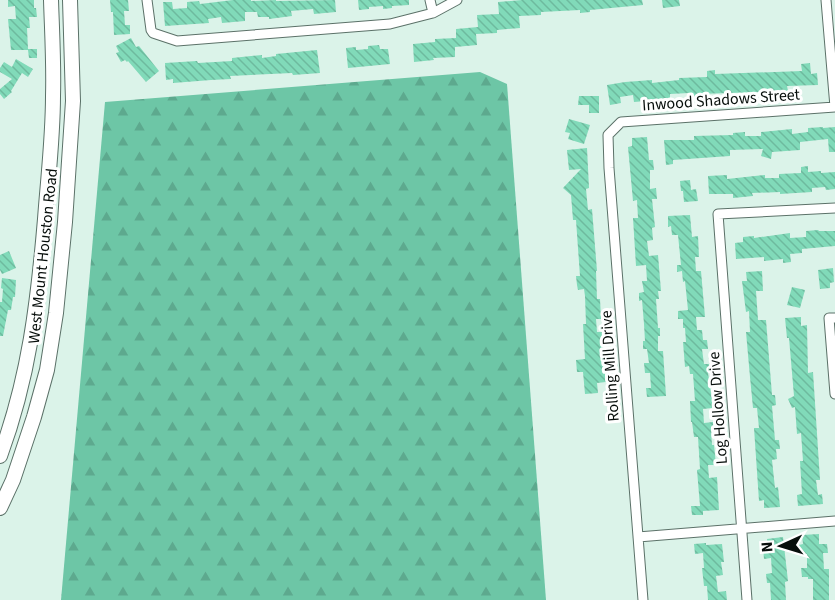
<svg xmlns="http://www.w3.org/2000/svg" width="835" height="600" font-family="'Source Sans 3',sans-serif">
  <style>
    .forest { fill: url(#forest-firs) }
    .building { fill: url(#building-back-hatch) }
    .lines { fill: none; stroke-linecap: round; stroke-linejoin: round }
    .street-casing { stroke: #5b7168; stroke-width: 11 }
    .secondary-casing { stroke: #5b7168; stroke-width: 16 }
    .street { stroke: #fff; stroke-width: 9 }
    .secondary { stroke: #fff; stroke-width: 14 }
    .labels { text-anchor: middle; dominant-baseline: central; stroke-width: 6; stroke-linejoin: round; paint-order: stroke }
    .street-label { font-size: 16px; fill: #070e0b; stroke: #fff }
  </style>
  <defs>
    <pattern id="forest-firs" width="22" height="20" patternUnits="userSpaceOnUse" patternTransform="scale(1.5)"><rect width="22" height="20" fill="#6dc6a6"/><path d="M5 1l3.5 6h-7zM16 11l3.5 6h-7z" fill="#5da98e"/></pattern>
    <pattern id="building-back-hatch" width="6" height="6" patternUnits="userSpaceOnUse" patternTransform="scale(1.5)"><rect width="6" height="6" fill="#81dab9"/><path d="M-1 5l2 2M0 0l6 6M5-1l2 2" fill="none" stroke="#6eba9e"/></pattern>
  </defs>
  <rect width="100%" height="100%" fill="#dbf3e9"/>
  <path class="forest" d="M480,72L507,84L546,600H61L105,102Z"/>
  <path class="building" d="M8,0H34V8H36L37,17H29L30,28H27L28,49H37V58H29L28,50H11L8,19H16L15,6L8,7Z
    M110,0H128L129,11H124L125,25H130V34L114,35L113,12H111Z
    M233,0H251V1L276,0V1L335,0L336,12L314,14L313,9L291,11L292,16L269,19V17H258L257,12H245V21L222,23L221,17L208,19L209,23L165,26L163,2H172L173,9L187,8V2L199,1L200,4Z
    M358,0H409V5L392,6V8L383,9V6L369,7V9L359,10Z
    M522,0H642L643,5L590,10V12L580,13V10L541,12V15L519,16L520,28L497,30V33L476,34L477,45L455,47V57L433,58L434,60L414,62L413,44L435,42V39L456,38V29L478,27L477,15L499,14L498,2Z
    M662,0H679L680,6L663,8Z
    M131,38L136,47L139,46L159,71L146,82L128,61L127,62L125,60L121,62L116,53L119,52L116,46Z
    M379,45L380,49H388L390,64L348,68L346,48L356,47V50L368,49V46Z
    M317,50L320,73L293,75L292,73L230,76L231,79L211,80L173,83V79L166,80L165,63L197,61L198,63L232,61V58L262,55V58L276,56V54Z
    M16,59L33,69L28,77L22,73L11,91L12,92L4,99L0,94V89L12,79L0,72V68L4,62L12,67Z
    M810,63L811,74L817,73L818,85L787,86L788,91L700,94V96L689,97V93L670,94V99L634,102L633,95L620,97L621,103L610,105L607,85L625,82L652,80V83L679,80V78L707,77V71L715,70V74L802,71L801,64Z
    M579,96H599V113H589V105H578Z
    M569,119L590,125L584,144L568,139L570,133L565,132Z
    M823,127V128L835,127V152H829L828,139L800,142V150L772,152L771,159L761,156L763,149L730,150V156L673,160V164L666,165L664,140H694V136L733,135V133L745,132V136H761V132L792,129V134L808,132V128Z
    M647,137L649,160H653L654,170H650V189L656,188L657,199H652L655,227L652,228L653,240L647,241L649,256L658,255L661,291H658L659,299H656L658,328H660V336H658V351H663L666,396L647,397L646,388H651L650,373H645L644,363H649L647,349H643V341H645L644,324L642,300L639,301V293L644,292L642,281H647L646,265L636,266L633,218H638L637,200L633,201L628,147L632,146V138Z
    M587,148L589,188L586,189L588,210L592,209L597,271H596L597,299H600L601,319H596L597,332H602L606,382L597,383L598,393L585,394L583,372H577L576,360L585,359L583,324H586L585,296L584,289L578,290L577,285L576,276H580L576,220H573L571,195L563,188L581,169L569,170L567,150Z
    M808,166V172L821,171V173L835,172V189L826,190L825,187L812,188V192L780,194V192L752,193L753,196L733,198V194H709L708,176L727,175V179L765,175V178H779V174L801,173V167Z
    M690,180L691,190L696,189L698,201L684,202L683,191H681L680,181Z
    M690,215L692,237L698,236L699,257H695L696,271H701L705,317H696L697,330H702L703,340H707L708,349H702L704,364H709L708,373L712,400V408L703,409L704,423L713,422V429H711L712,445H714L716,465H708L709,478L717,477L719,510L703,511V515H692L691,506H700L697,470L700,469L698,437H694L692,422H691L690,401H695L693,374H690L689,366L685,367L683,342H686L685,328H683V319H678V311L688,310L685,281L683,282L682,271L677,272V265H681L678,235H672L671,226L668,227V216Z
    M818,230L819,231H835V246L802,249V253L790,254L791,262L783,263V259L764,261V257L736,259L735,243L743,242V237L754,236V238L790,233V238L806,237V231Z
    M9,251L16,268L2,274L0,270V255Z
    M833,268L834,282L830,283V288L820,289L818,270Z
    M762,271L763,291H756L758,320H766L772,395H775L776,405L772,406L775,440H779L780,449H776L777,459L772,460L775,488L778,487L780,507L764,508V500L759,501L754,428H759L757,408H753L750,377L746,332H750L749,311L746,312L742,281H747L746,272Z
    M2,278L16,280L15,297H13L11,310H8L3,336H0V302H2L3,289L1,288Z
    M792,287L805,290L800,308L787,305Z
    M801,317V326L807,325L808,373L813,372L820,480H816L818,495L822,494L823,504L798,506L797,495L802,494L800,461H803L801,433L797,434L795,407L792,408L788,399L794,396L789,338H787L785,318Z
    M819,534V544H827L828,553H823L824,569H829V600H813V579H808V577H802L801,568H807V554H800L799,545L803,544L802,535Z
    M783,537L788,581L785,582L786,600H771L770,583H767L766,574L772,573L771,558L764,559L763,547H768L767,539Z
    M706,543V545L722,544L724,562H721L723,575L716,576L718,592L726,591L727,600H708L707,586H704L702,568H704L703,553L695,554L694,544Z"/>
  <g class="lines">
    <defs>
      <path id="street" d="M147,0L151,30L153,33L177,41L390,24L433,13L457,0
        M430,0L433,13
        M826,0L835,107
        M835,318H829L835,394
        M638,537L835,521
        M643,600L609,168L608,135L621,122L835,107
        M747,600L718,214L835,208"/>
      <path id="secondary" d="M0,456C29,378 38,302 45,219C48,178 53,137 53,96C54,64 52,32 51,0
        M0,508L13,480L34,417L47,370L56,313L65,222L73,101L70,0"/>
    </defs>
    <use href="#street" class="street-casing"/>
    <use href="#secondary" class="secondary-casing"/>
    <use href="#street" class="street"/>
    <use href="#secondary" class="secondary"/>
  </g>
  <g class="labels">
    <g class="street-label">
      <text transform="translate(721 100) rotate(-4)">Inwood Shadows Street</text>
      <text transform="translate(43 256) rotate(-84)">West Mount Houston Road</text>
      <text transform="translate(610 366) rotate(-94)">Rolling Mill Drive</text>
      <text transform="translate(718 408) rotate(-94)">Log Hollow Drive</text>
    </g>
  </g>
  <g transform="translate(781 546) rotate(266)" stroke="#ffffff" stroke-width="4.5" paint-order="stroke">
  <path d="M0-4.5L10 22L0 15L-10 22Z" fill="#070e0b"/>
  <text y="-9" font-size="16" font-weight="bold" text-anchor="middle" fill="#070e0b">N</text>
  </g>
</svg>
